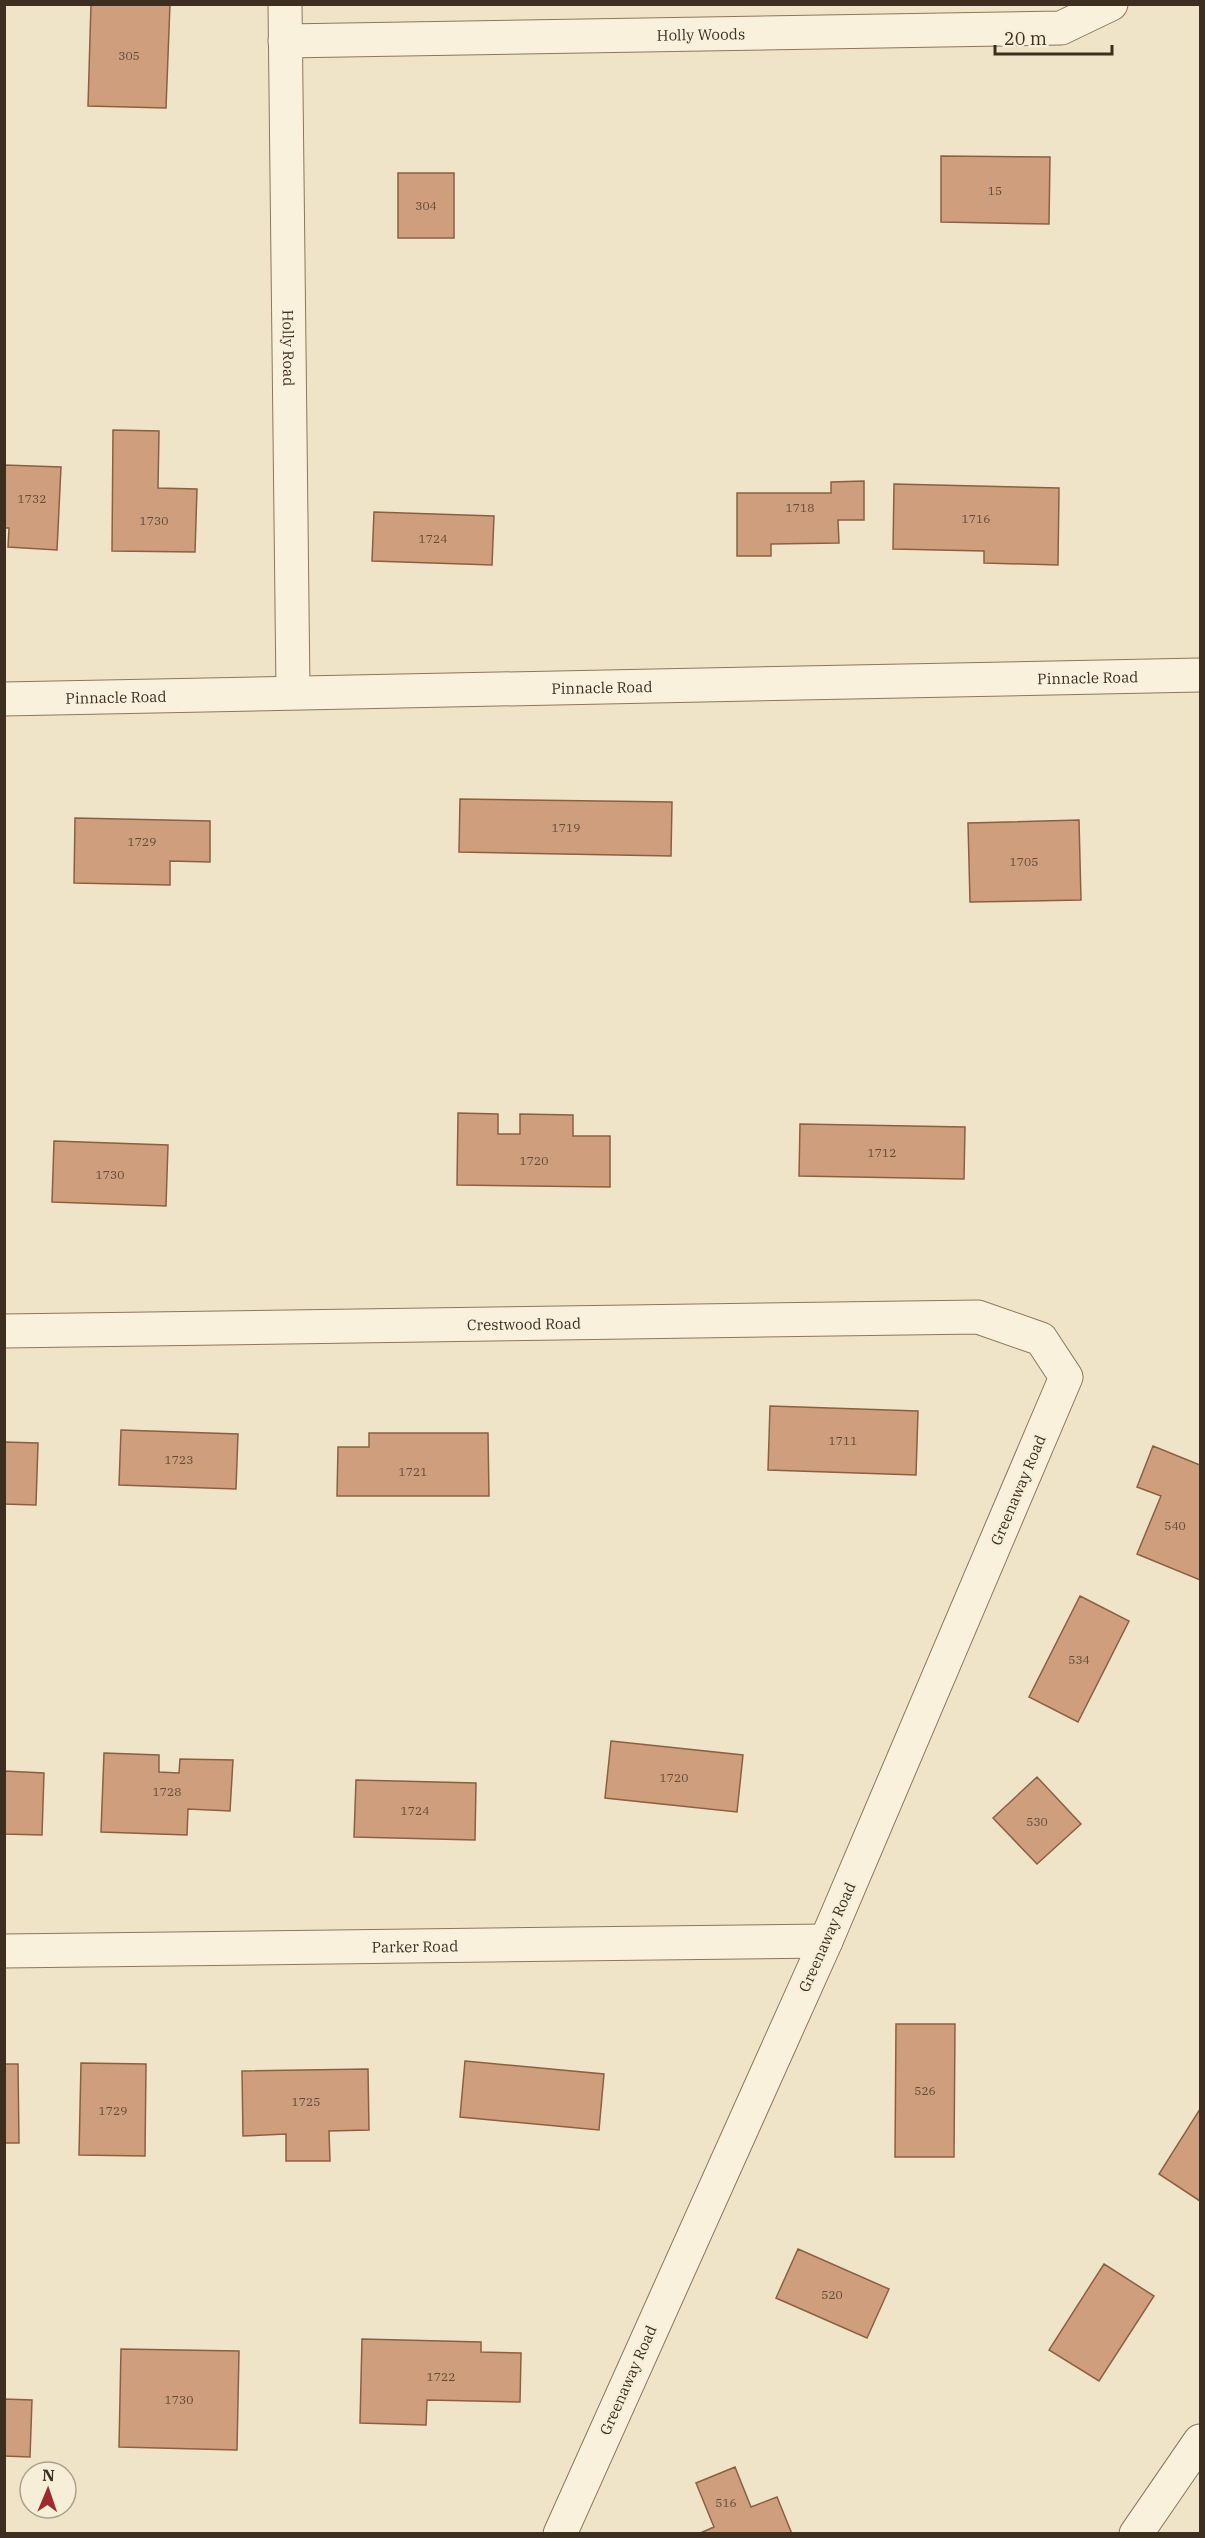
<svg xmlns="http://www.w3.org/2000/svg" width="1205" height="2538" font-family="'IBM Plex Serif',serif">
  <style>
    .building { fill: #cf9f7d; stroke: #8d5f41; stroke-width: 1.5 }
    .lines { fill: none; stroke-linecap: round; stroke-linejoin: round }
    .minor-casing { stroke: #8d765c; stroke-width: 35 }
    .minor { stroke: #faf1dc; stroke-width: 33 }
    .labels { text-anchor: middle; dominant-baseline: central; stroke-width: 5; stroke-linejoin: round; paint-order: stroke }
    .number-label { font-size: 12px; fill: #624a37 }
    .street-label { font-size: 15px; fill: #3d2e20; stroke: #f7eed8 }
  </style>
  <rect width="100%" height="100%" fill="#f0e4c8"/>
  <path class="building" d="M91,4H170L166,108L88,106Z
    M941,156L1050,157L1049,224L941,222Z
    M398,173H454V238H398Z
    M113,430L159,431L158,488L197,489L195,552L112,551Z
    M4,465L61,467L57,550L8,547L9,528H4Z
    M864,481V520H838L839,543L771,544V556H737V493H831V482Z
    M894,484L1059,488L1058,565L984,563V551L893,549Z
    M374,512L494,516L492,565L372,561Z
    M460,799L672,802L671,856L459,852Z
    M75,818L210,821V862L170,861V885L74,883Z
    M1079,820L1081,900L970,902L968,823Z
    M458,1113L498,1114V1134H520V1114L573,1115V1136H610V1187L457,1185Z
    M800,1124L965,1127L964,1179L799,1176Z
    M54,1141L168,1145L166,1206L52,1202Z
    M770,1406L918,1411L916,1475L768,1470Z
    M121,1430L238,1434L236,1489L119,1485Z
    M369,1433H488L489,1496H337L338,1447H369Z
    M4,1442L38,1443L36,1505L4,1504Z
    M1153,1446L1200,1465V1580L1137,1554L1161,1496L1137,1487Z
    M1080,1596L1129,1621L1078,1722L1029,1697Z
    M611,1741L743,1755L737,1812L605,1798Z
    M104,1753L159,1755V1772L179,1773L180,1759L233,1760L230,1811L188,1809L187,1835L101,1832Z
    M4,1771L44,1773L42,1835L4,1834Z
    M1037,1777L1081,1824L1037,1864L993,1818Z
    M356,1780L476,1783L475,1840L354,1837Z
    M896,2024H955L954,2157H895Z
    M465,2061L604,2074L599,2130L460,2117Z
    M81,2063L146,2064L145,2156L79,2155Z
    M4,2064H18L19,2143H4Z
    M368,2069L369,2130L329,2131L330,2161H286V2134L243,2136L242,2071Z
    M1200,2109V2201L1159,2174Z
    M798,2249L889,2289L867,2338L776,2298Z
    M1104,2264L1154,2296L1099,2381L1049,2350Z
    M362,2339L481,2342V2352L521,2353L520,2402L427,2400L426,2425L360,2423Z
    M121,2349L239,2351L237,2450L119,2447Z
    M4,2399L32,2400L30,2457L4,2456Z
    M735,2467L751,2507L777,2497L792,2534H698L714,2527L696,2483Z"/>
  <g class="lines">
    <defs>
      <g id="minor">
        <path id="s1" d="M285,4L293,691"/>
        <path id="s2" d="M285,41L1061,28L1111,4"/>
        <path id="s3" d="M4,699L1200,675"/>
        <path id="s4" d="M4,1331L978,1317L1041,1339L1066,1377L826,1941L560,2534"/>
        <path id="s5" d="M4,1951L826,1941"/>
        <path d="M1136,2534L1200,2441"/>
      </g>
    </defs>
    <use href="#minor" class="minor-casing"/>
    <use href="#minor" class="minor"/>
  </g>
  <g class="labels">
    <g class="number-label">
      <text x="129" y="55">305</text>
      <text x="995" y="190">15</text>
      <text x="426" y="205">304</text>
      <text x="32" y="498">1732</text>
      <text x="800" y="507">1718</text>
      <text x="976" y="518">1716</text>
      <text x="154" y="520">1730</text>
      <text x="433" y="538">1724</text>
      <text x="566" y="827">1719</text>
      <text x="142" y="841">1729</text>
      <text x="1024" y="861">1705</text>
      <text x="882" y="1152">1712</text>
      <text x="534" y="1160">1720</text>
      <text x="110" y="1174">1730</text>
      <text x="843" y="1440">1711</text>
      <text x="179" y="1459">1723</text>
      <text x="413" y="1471">1721</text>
      <text x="1175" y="1525">540</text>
      <text x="1079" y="1659">534</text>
      <text x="674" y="1777">1720</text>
      <text x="167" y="1791">1728</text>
      <text x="415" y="1810">1724</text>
      <text x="1037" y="1821">530</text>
      <text x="925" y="2090">526</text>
      <text x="306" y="2101">1725</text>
      <text x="113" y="2110">1729</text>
      <text x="832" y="2294">520</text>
      <text x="441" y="2376">1722</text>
      <text x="179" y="2399">1730</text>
      <text x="726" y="2502">516</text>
    </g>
    <g class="street-label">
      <text stroke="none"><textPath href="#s2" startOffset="416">Holly Woods</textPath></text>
      <text stroke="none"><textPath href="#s1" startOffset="344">Holly Road</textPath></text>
      <text stroke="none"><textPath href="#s3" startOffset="1084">Pinnacle Road</textPath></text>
      <text stroke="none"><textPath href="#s3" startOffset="598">Pinnacle Road</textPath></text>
      <text stroke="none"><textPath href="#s3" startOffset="112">Pinnacle Road</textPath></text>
      <text stroke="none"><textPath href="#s4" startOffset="520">Crestwood Road</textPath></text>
      <text transform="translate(1018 1490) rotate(-67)">Greenaway Road</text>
      <text transform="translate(827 1937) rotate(-66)">Greenaway Road</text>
      <text stroke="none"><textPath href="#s5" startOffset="411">Parker Road</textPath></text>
      <text transform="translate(628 2380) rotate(-66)">Greenaway Road</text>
    </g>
  </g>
  <rect width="1205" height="2538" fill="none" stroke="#3d2e20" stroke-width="12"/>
  <g transform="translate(48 2490) rotate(2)"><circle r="28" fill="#f7eed8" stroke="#ada18e" stroke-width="1.5"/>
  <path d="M0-4.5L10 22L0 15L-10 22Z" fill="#9e2a2b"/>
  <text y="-9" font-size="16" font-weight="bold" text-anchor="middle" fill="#3d2e20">N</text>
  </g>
  <path d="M995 45v9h117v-9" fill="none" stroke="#3d2e20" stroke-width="3"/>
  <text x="1004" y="45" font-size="18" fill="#3d2e20" stroke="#f7eed8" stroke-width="4.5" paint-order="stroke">20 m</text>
</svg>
